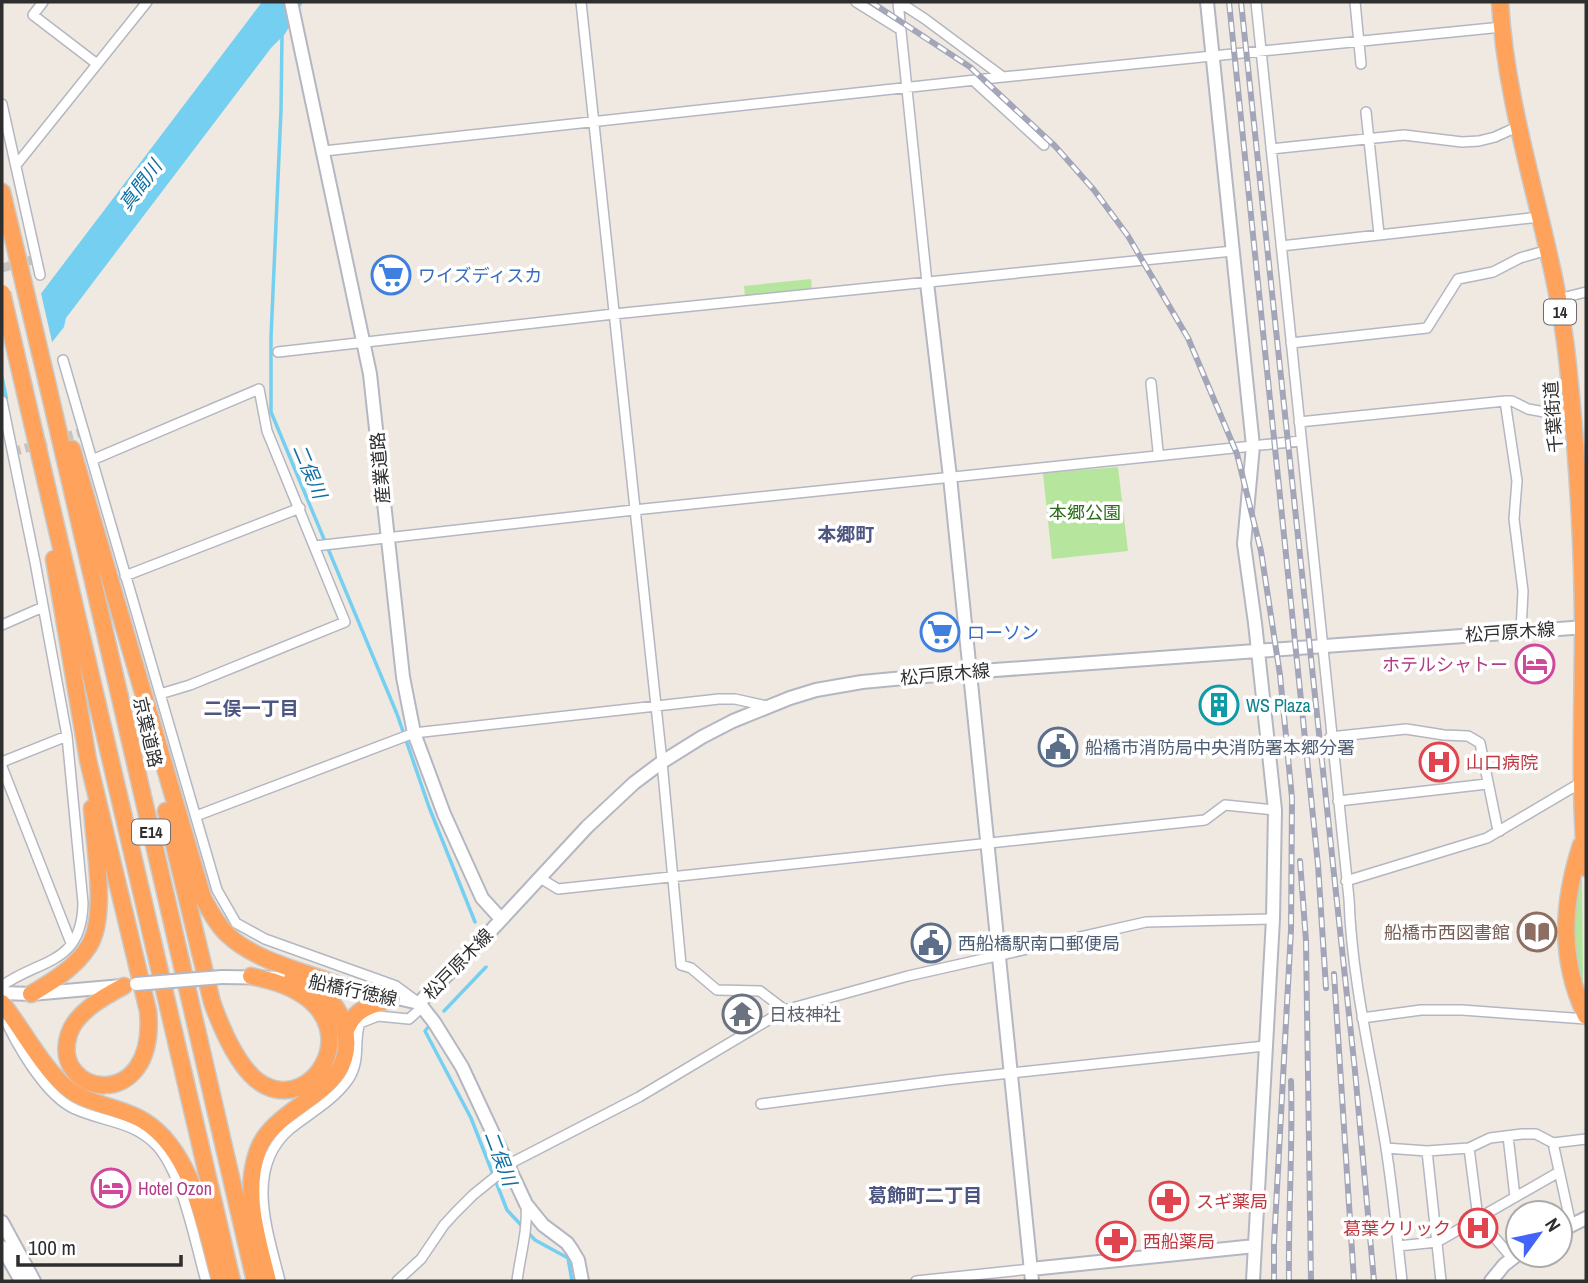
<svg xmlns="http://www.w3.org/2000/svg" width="1588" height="1283" font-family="'Archivo Narrow','Noto Sans JP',sans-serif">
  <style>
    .green { fill: #b6e59e }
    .water { fill: #75cff0 }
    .pier { fill: #efe9e1 }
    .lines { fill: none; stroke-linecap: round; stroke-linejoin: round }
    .stream { stroke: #75cff0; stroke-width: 3.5 }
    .street-tunnel { stroke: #c8c4bd; stroke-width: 9; stroke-dasharray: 9 4.5; stroke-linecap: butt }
    .street-casing { stroke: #b4b7c1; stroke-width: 12 }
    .secondary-casing { stroke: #b4b7c1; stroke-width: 16 }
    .highway-casing { stroke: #c9c9c9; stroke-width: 19 }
    .street { stroke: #fff; stroke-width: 9 }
    .secondary { stroke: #fff; stroke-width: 12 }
    .highway { stroke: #ffa35c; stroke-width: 16 }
    .rail-casing { stroke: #a3a6b8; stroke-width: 6 }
    .rail { stroke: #fff; stroke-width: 3.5; stroke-dasharray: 10; stroke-linecap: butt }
    .secondary-bridge-casing { stroke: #b4b7c1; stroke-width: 16; stroke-linecap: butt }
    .highway-bridge-casing { stroke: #c9c9c9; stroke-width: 19; stroke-linecap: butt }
    .secondary-bridge { stroke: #fff; stroke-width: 12 }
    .highway-bridge { stroke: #ffa35c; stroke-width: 16 }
    .labels { text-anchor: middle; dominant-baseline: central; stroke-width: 7; stroke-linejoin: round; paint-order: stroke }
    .shield { fill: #fff; stroke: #6d6d6d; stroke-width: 2 }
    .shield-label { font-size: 16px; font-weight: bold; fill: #2e2e2e }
    .shop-label { font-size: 18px; fill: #366cbe; stroke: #fff; text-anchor: start }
    .street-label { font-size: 18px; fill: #2e2e2e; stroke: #fff }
    .park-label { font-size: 18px; fill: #2c6e1b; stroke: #fff }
    .hotel-label { font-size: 18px; fill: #b23c85; stroke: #fff; text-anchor: end }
    .culture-label { font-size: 18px; fill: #0d838f; stroke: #fff; text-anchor: start }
    .service-label { font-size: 18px; fill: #4e5e75; stroke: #fff; text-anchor: start }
    .health-label { font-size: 18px; fill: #be3a42; stroke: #fff; text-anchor: start }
    .education-label { font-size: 18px; fill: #785e54; stroke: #fff; text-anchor: end }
    .worship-label { font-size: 18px; fill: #5b616d; stroke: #fff; text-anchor: start }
    .water-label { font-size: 19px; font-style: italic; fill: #0d6fa3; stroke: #fff }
    .neighbourhood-label { font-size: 19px; font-weight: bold; fill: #4d5680; stroke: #fff }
  </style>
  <rect width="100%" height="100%" fill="#efe9e1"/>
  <path class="green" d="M811,279L812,290L745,297L744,286Z
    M1118,467L1128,551L1052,559L1043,473Z
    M1579,879L1582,880L1583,981L1579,984L1576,981L1572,916Z"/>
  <path class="water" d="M262,2H303L285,34L271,48L66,318L64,327L2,406V345Z"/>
  <path class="pier" d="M40,289L53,346L9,402L2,369V339Z"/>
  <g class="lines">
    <path class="stream" d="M282,35L281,110L271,337V412L397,714L429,807L475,922
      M444,1011L486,967
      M429,1026L425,1031L471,1118L507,1210L535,1240L568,1258L572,1281"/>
    <path class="street-tunnel" d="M2,268L36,259
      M12,452L83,432"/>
    <defs>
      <path id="street" d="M43,2L33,15L97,64
        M581,2L662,762L681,965L691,968L717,990L760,991L785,1010
        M856,2L901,30
        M898,2L927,283
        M899,2L925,19L1003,77
        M1256,2L1349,899C1352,984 1373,1065 1386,1148C1393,1192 1397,1237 1402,1281
        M1355,2L1361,64
        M974,81L1044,145
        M2,104L40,275
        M1366,112L1379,234
        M1271,149L1404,135L1462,142L1479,141L1495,137L1519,126
        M324,151L1003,77L1502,27
        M17,164L147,2
        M1281,246L1540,217
        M1558,299L1586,292
        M1291,343L1427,328L1458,279L1493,272L1520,258L1548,250
        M278,352L614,314L1233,251
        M63,360L217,890L236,923L265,939L396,986L419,1003L420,1009L409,1019L378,1016L360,1023C353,1041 362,1059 348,1080C333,1101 310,1113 290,1129C244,1168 268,1232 280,1281
        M1151,383L1158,451
        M2,401L35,562L67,736L83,903C82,966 38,959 2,986
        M1505,401L1517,481L1514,519L1523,591L1521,631
        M1299,422L1505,401H1512L1528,409L1572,417
        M1261,445L1301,441
        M92,460L259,389L267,431L345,622L190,685L160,694
        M315,546L634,510L1253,446
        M125,576L300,508
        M2,625L43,607
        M1330,737L1406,729L1444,735L1468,736L1480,743L1497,826L1500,831
        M2,762L67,736
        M2,767L71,943
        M1338,801L1487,784
        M196,816L414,733L719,699H735L767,706
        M540,878L558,889L1205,820L1225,805L1275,810
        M1346,881L1487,838L1582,782
        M2,1012C14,1041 45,1096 75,1109C103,1122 134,1121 157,1146C183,1175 195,1243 206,1281
        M1362,1018L1421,1010H1462L1586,1019
        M761,1104L945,1080L1265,1046
        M1508,1136L1515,1197
        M1553,1143L1571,1225
        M1386,1148L1427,1151L1469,1148L1490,1138L1522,1134H1536L1553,1143L1586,1139
        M1469,1148L1478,1218L1512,1258
        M1427,1151L1441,1281
        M1398,1246L1437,1242L1559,1172
        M397,1281L421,1259L444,1225L456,1212L473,1195L515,1161L639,1097L785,1010L908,976L1146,922L1273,919
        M517,1281C520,1256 528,1231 526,1205
        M916,1281L1031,1269"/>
      <path id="secondary" d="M291,2L370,374L403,677L414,733L444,814L482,898L501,919
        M1207,2L1253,446L1244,544L1255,623L1275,810L1273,919L1253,1281
        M927,283L950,477L1032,1281
        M222,977L300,978
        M332,983L419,1003L434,1022L462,1067L526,1204L543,1225L567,1243L572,1250L578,1260L582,1281
        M2,993L31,994L122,986
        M419,1003L486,936L587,827L634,783L662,762L702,737L733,721L790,698L816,690L862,682L968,672L1586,627
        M2,1222L34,1281
        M1560,1231L1586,1218
        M2,1247L21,1281
        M1031,1269L1255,1246
        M1491,1281L1504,1265L1518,1254"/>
      <path id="highway" d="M1500,2C1507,126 1556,243 1568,366C1577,453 1583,542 1583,630C1583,709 1579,789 1586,868
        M2,192L17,255
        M47,382L255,1281
        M72,449L203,898C210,911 217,925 228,935C255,961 303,971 339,985
        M50,500L232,1281
        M54,559L88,760L148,1011C158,1116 49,1096 69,1034C76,1012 105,996 124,986
        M166,811L212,1002C221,1027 240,1074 266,1086C313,1109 362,1032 301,994C286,984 268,980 251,976
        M1581,845C1562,904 1559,960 1586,1016
        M31,994C53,981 75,968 89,946C108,916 94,844 92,808
        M2,1003C22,1028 42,1067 66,1087C89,1106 120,1106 144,1121C193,1151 206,1230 220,1281
        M346,1030C356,1007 370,1006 392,999
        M268,1281C258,1240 242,1193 258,1150C276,1101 362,1093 344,1026C337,998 317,990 292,979"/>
    </defs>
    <use href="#street" class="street-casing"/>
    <use href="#secondary" class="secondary-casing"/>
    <use href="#highway" class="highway-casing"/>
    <use href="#street" class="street"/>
    <use href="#secondary" class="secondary"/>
    <use href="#highway" class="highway"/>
    <defs>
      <path id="rail" d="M871,2L970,67L1055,146L1094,190L1128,236L1188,338L1237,454L1261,551L1280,675L1292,798L1291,930L1274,1244V1281
        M1229,2L1318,865L1326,988
        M1241,2L1355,1071L1374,1281
        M1300,861L1306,941L1311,1281
        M1334,974L1354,1281
        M1289,1281C1288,1214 1293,1148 1291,1081"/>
    </defs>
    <use href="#rail" class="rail-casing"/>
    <use href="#rail" class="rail"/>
    <defs>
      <path id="secondary-bridge" d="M136,984L222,977"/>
      <path id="highway-bridge" d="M17,255L47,382
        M2,293L50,500"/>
    </defs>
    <use href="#secondary-bridge" class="secondary-bridge-casing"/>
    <use href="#highway-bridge" class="highway-bridge-casing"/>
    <use href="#secondary-bridge" class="secondary-bridge"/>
    <use href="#highway-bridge" class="highway-bridge"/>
  </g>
  <defs>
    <symbol id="supermarket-ring" viewBox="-11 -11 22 22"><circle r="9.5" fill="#fff" stroke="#3f7fe0" stroke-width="1.5"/><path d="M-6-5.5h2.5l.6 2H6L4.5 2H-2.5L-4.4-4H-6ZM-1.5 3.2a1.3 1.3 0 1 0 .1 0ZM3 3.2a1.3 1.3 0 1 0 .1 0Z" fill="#3f7fe0"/></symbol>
    <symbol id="hotel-ring" viewBox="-11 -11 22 22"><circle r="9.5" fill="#fff" stroke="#d1479c" stroke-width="1.5"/><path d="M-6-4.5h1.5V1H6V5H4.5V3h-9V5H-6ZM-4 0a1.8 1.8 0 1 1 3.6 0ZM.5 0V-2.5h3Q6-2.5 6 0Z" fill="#d1479c"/></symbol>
    <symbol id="building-ring" viewBox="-11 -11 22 22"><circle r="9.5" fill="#fff" stroke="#0f9aa8" stroke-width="1.5"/><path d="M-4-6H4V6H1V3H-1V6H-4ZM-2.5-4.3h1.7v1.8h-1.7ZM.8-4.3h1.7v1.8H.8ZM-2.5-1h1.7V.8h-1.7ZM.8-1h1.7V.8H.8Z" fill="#0f9aa8"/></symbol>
    <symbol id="civic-ring" viewBox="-11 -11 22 22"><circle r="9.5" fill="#fff" stroke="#5c6f8a" stroke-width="1.5"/><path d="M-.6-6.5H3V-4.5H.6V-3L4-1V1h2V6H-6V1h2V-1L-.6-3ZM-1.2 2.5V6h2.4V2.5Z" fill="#5c6f8a"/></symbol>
    <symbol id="hospital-ring" viewBox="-11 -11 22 22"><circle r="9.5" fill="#fff" stroke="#e0444e" stroke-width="1.5"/><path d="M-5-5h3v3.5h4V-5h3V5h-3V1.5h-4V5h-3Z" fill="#e0444e"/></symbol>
    <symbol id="library-ring" viewBox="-11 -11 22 22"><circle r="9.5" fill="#fff" stroke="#8d6e63" stroke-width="1.5"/><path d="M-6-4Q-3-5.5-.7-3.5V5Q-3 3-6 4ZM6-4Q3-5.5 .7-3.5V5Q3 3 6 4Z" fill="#8d6e63"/></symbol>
    <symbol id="temple-ring" viewBox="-11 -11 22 22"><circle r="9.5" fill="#fff" stroke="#6b7280" stroke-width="1.5"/><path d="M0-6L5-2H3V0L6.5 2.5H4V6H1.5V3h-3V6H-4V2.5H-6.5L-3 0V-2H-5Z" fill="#6b7280"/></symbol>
    <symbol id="pharmacy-ring" viewBox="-11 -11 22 22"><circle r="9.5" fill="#fff" stroke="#e0444e" stroke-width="1.5"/><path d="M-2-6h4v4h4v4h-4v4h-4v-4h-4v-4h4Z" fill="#e0444e"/></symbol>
  </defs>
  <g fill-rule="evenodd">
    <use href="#supermarket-ring" x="369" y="253" width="44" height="44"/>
    <use href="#supermarket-ring" x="918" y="610" width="44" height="44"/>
    <use href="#hotel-ring" x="1513" y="642" width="44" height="44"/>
    <use href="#building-ring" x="1197" y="683" width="44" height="44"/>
    <use href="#civic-ring" x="1036" y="725" width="44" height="44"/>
    <use href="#hospital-ring" x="1417" y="740" width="44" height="44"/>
    <use href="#library-ring" x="1515" y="910" width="44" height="44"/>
    <use href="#civic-ring" x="909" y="921" width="44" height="44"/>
    <use href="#temple-ring" x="720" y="992" width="44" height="44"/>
    <use href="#hotel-ring" x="89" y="1166" width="44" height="44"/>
    <use href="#pharmacy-ring" x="1147" y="1179" width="44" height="44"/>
    <use href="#hospital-ring" x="1456" y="1206" width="44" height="44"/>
    <use href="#pharmacy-ring" x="1094" y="1219" width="44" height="44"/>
  </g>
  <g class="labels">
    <g class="shield">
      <rect x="1544" y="299.5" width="32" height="25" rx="5"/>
      <rect x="132" y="819.5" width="38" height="25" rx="5"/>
    </g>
    <g class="shield-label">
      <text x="1560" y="312">14</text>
      <text x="151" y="832">E14</text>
    </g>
    <g class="shop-label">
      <text x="418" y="275">ワイズディスカ</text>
      <text x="967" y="632">ローソン</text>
    </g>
    <g class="street-label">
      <text transform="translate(1553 417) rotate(-94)">千葉街道</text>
      <text transform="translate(380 468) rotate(-95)">産業道路</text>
      <text transform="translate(1510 632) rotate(-4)">松戸原木線</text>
      <text transform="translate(945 674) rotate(-5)">松戸原木線</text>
      <text transform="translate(148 732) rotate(77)">京葉道路</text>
      <text transform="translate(458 964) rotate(-46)">松戸原木線</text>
      <text transform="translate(353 990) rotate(12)">船橋行徳線</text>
    </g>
    <g class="park-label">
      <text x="1085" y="512">本郷公園</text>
    </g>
    <g class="hotel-label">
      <text x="1508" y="664">ホテルシャトー</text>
      <text x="138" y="1188" text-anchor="start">Hotel Ozon</text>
    </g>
    <g class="culture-label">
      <text x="1246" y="705">WS Plaza</text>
    </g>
    <g class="service-label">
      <text x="1085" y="747">船橋市消防局中央消防署本郷分署</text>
      <text x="958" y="943">西船橋駅南口郵便局</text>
    </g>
    <g class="health-label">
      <text x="1466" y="762">山口病院</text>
      <text x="1196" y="1201">スギ薬局</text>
      <text x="1451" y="1228" text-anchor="end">葛葉クリック</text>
      <text x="1143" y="1241">西船薬局</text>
    </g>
    <g class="education-label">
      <text x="1510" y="932">船橋市西図書館</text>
    </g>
    <g class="worship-label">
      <text x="769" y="1014">日枝神社</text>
    </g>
    <g class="water-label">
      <text transform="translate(140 185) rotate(-53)">真間川</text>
      <text transform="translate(310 471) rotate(67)">二俣川</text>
      <text transform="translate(501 1158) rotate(69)">二俣川</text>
    </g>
    <g class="neighbourhood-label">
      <text x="846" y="534">本郷町</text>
      <text x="251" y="708">二俣一丁目</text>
      <text x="925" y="1195">葛飾町二丁目</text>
    </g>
  </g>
  <rect width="1588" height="1283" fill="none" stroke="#2e2e2e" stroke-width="7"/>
  <g transform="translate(1539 1234) rotate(57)"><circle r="33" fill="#ffffff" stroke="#ababab" stroke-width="2"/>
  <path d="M0-5L12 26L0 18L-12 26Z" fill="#4264fb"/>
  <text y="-10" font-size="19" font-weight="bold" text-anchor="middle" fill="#2e2e2e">N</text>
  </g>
  <path d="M18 1255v10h163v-10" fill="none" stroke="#2e2e2e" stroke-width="3.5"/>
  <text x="28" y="1255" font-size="21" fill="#2e2e2e" stroke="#ffffff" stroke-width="5" paint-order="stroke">100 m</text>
</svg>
